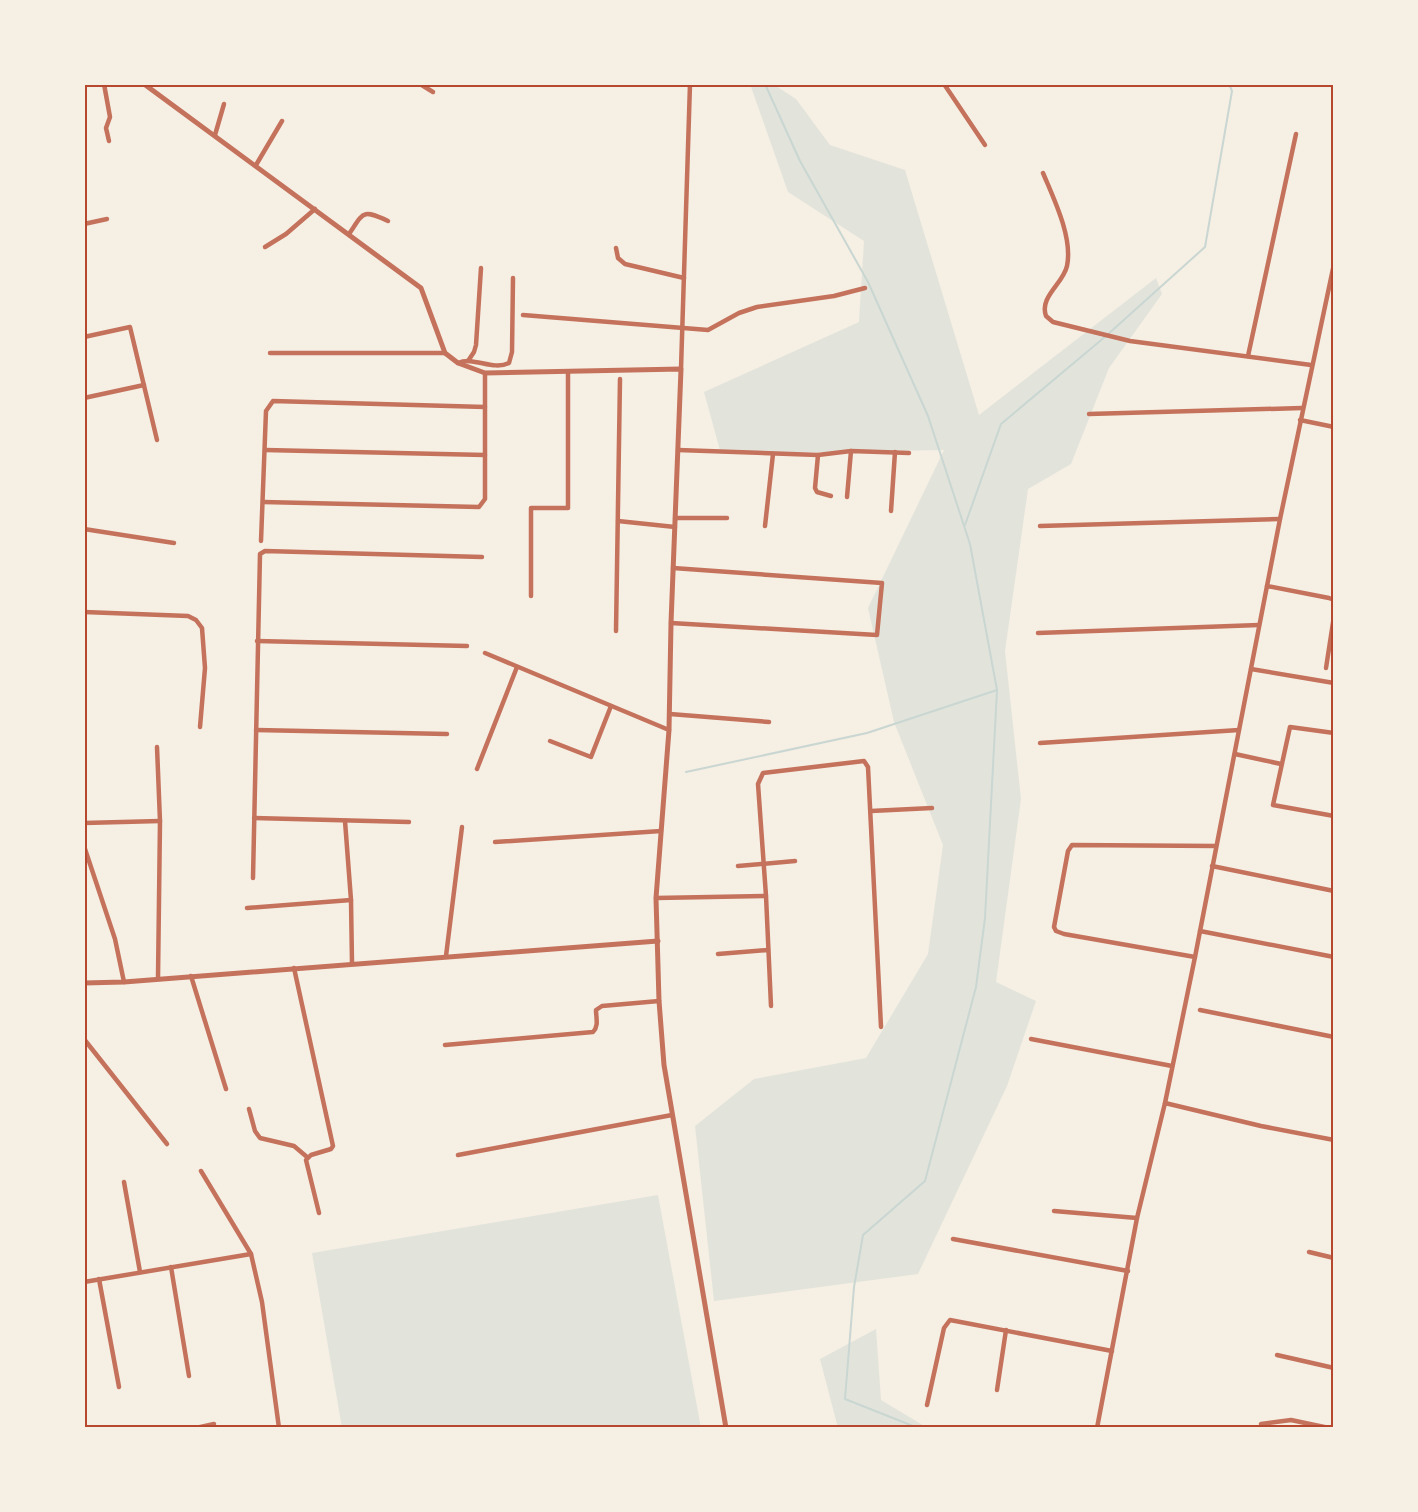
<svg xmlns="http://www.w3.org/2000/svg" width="1418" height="1512" font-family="Overpass,sans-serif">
  <rect width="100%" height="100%" fill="#f6efe4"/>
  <g fill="#e2e4dc">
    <path d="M750,84H773L796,99L830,145L905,170L979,415L1156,278L1162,294L1109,368L1071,464L1028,489L1005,651L1021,799L996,982L1036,1001L1007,1086L918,1274L714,1301L695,1126L754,1079L866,1058L928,954L943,845L894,722L868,608L944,450L721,454L704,392L859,322L864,241L788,192Z"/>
    <path d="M658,1195L701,1428H342L312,1253Z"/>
    <path d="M876,1329L881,1400L926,1427L925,1428H838L820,1359Z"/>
  </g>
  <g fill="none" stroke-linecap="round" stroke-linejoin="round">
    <g stroke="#c9d6d2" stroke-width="2">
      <path d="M765,84L800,161L868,282L928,416L970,544L997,690L985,918L976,987L925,1181L863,1235L854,1287L845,1399L913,1426L912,1428"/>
      <path d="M965,525L1001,424L1106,336L1205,247L1232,91L1229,84"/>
      <path d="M686,772L867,733L997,690"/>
    </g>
    <g stroke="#c5725c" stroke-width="4.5">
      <path d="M104,84L110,117L106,128L109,141"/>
      <path d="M420,84L433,92"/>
      <path d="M944,84L985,145"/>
      <path d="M215,135L224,104"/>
      <path d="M256,165L282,121"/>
      <path d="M1043,173C1054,199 1073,238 1067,266C1063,284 1039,297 1046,316L1053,322L1130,341L1311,365"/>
      <path d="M84,224L107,219"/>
      <path d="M349,234C364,212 362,209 388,221"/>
      <path d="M265,247L286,234L315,209"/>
      <path d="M616,248L618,258L625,264L684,278"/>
      <path d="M523,315L708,330L739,313L757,307L834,296L865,288"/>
      <path d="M84,337L130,327L157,440"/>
      <path d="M270,353H445"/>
      <path d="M1248,356L1296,134"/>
      <path d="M468,361L474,352L476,345L481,268"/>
      <path d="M458,363C474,356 492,371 509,363L512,352L513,278"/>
      <path d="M681,369L690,84"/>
      <path d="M84,398L144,385"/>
      <path d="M1089,414L1302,408"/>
      <path d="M1300,420L1334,427"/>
      <path d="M265,450L485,455"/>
      <path d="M678,450L818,455L851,451L909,453"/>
      <path d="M818,455L815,488L817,492L831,496"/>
      <path d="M847,497L851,451"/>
      <path d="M263,502L479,507L485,499V373"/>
      <path d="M891,511L895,452"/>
      <path d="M675,518H727"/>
      <path d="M618,521L675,527"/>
      <path d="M765,526L773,454"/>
      <path d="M1040,526L1280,519"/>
      <path d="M84,529L174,543"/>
      <path d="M261,541L266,411L273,401L485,407"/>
      <path d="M1267,586L1329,598L1334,600"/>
      <path d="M531,596V508H568V372"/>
      <path d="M84,612L188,616L196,620L202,628L205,668L200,727"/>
      <path d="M671,623L877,635L882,583L673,568"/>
      <path d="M616,631L620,379"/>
      <path d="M1038,633L1259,625"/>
      <path d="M257,641L467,646"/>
      <path d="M485,653L669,730"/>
      <path d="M1326,668L1334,616"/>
      <path d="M1251,669L1334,683"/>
      <path d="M670,714L769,722"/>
      <path d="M256,730L447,734"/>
      <path d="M1334,733L1290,727L1273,805L1334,816"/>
      <path d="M550,741L591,757L611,706"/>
      <path d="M1040,743L1239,730"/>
      <path d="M157,747L160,821L158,978"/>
      <path d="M1235,754L1281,764"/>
      <path d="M477,769L517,667"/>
      <path d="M871,811L932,808"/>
      <path d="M254,818L409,822"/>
      <path d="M345,821L351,900L352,963"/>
      <path d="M84,823L160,821"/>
      <path d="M495,842L661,831"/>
      <path d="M84,846L115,939L124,982"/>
      <path d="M738,866L795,861"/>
      <path d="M1212,866L1334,891"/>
      <path d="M253,878L260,554L265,551L482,557"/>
      <path d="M766,896L771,1006"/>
      <path d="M656,898L766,896L758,784L763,773L864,761L868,767L881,1027"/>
      <path d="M247,908L351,900"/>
      <path d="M1200,931L1334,957"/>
      <path d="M718,954L768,950"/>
      <path d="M446,956L462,827"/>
      <path d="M1195,957L1064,934L1056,931L1054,927L1068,851L1072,845L1216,846"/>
      <path d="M294,968L333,1146L331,1149L311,1155L306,1160L319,1213"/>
      <path d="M191,976L226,1089"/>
      <path d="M1200,1010L1334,1037"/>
      <path d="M84,1039L167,1144"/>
      <path d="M1031,1039L1172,1066"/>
      <path d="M445,1045L593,1032C599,1026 596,1018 596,1010L602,1006L659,1001"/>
      <path d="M1165,1103L1261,1126L1334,1140"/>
      <path d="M249,1109L255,1131L260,1138L294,1146L307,1157"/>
      <path d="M458,1155L672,1115"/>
      <path d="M201,1171L251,1254L262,1302L279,1428"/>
      <path d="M124,1182L140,1272"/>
      <path d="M1054,1211L1137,1218"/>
      <path d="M953,1239L1128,1271"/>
      <path d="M1309,1252L1334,1258"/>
      <path d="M171,1267L189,1376"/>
      <path d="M99,1279L119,1387"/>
      <path d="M84,1282L251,1254"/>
      <path d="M1277,1355L1334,1368"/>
      <path d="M997,1390L1006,1330"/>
      <path d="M927,1405L944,1328L950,1320L1112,1351"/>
      <path d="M1261,1424L1291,1420L1329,1428"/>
      <path d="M196,1428L214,1424"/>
      <path d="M1097,1428L1137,1218L1165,1103L1195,957L1280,519L1334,264"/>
    </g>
    <g stroke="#c5725c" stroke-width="5">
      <path d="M144,84L421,288L445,353L458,363L485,373L681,369L671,623L669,730L656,898L659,1001L664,1065L726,1428"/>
      <path d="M84,983L124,982L658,941"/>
    </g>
  </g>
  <rect width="1418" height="1512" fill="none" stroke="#f6efe4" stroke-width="171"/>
  <rect x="86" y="86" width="1246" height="1340" fill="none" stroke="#b5482f" stroke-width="2"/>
</svg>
